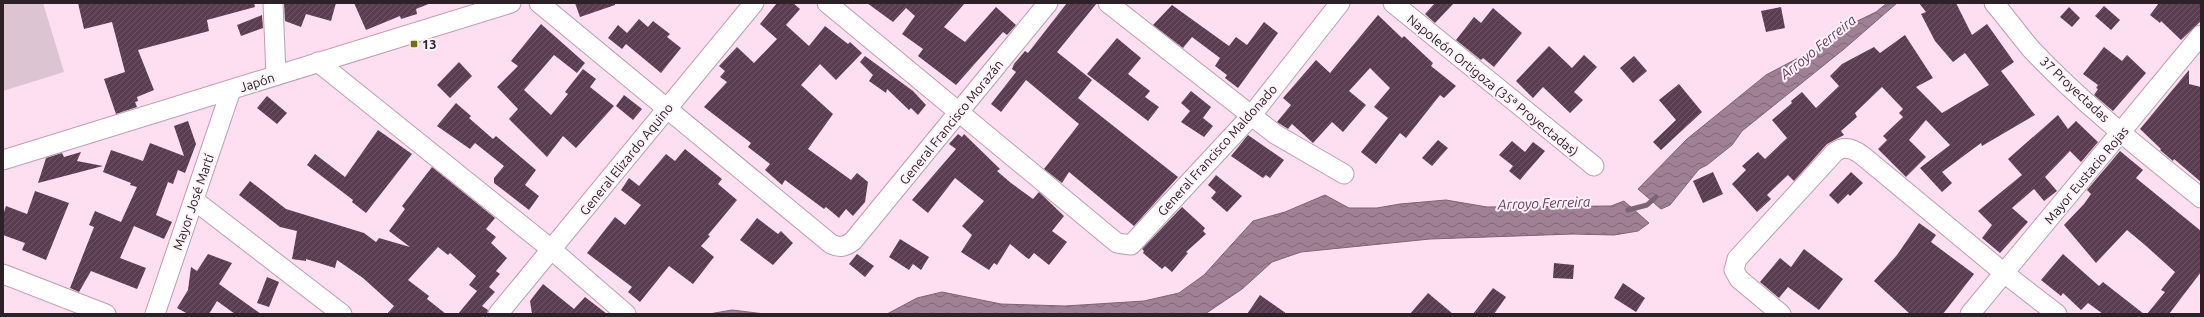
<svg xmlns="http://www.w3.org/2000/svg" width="2204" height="317" font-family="Ubuntu,sans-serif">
  <defs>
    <pattern id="water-waves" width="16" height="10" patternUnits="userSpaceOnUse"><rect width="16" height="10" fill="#a08094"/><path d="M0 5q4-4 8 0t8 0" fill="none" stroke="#836879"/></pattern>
    <pattern id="building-hatch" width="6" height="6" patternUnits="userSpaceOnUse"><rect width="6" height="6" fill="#5a3d50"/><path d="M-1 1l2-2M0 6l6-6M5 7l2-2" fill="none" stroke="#6e5666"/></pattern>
  </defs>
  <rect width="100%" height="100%" fill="#fddff1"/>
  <path fill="#ddc4d3" d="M3,3H43L64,72L3,91Z"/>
  <g fill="url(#water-waves)" stroke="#7d6473">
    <path d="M1887,3H1897L1844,49L1742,131L1732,145L1707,165L1699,169L1670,205L1661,209L1638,189L1687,139L1766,75L1802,56L1817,51L1832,42L1841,29L1876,12Z"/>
    <path d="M1325,195L1349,208H1377L1400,204L1446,200L1487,207L1611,206L1624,201L1649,223L1638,231L1614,235L1573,234L1430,239L1301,252L1272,262L1242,289L1205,314H887L917,298L942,292L1001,304L1065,306L1144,301L1179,293L1204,275L1253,221L1285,212Z"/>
    <path d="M732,310L765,314H709Z"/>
  </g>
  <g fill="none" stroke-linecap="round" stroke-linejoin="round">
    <path stroke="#7d6473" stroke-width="5" d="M1628,210L1647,205L1656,197"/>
  </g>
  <g fill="url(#building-hatch)">
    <path d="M78,3H254L255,7L207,20L209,31L138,50L154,90L137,97L138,101L135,102L137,107L116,114L104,79L125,72L112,22L84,29Z"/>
    <path d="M284,3H336L331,21L306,14L301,27L285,21Z"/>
    <path d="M354,3H431L416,9L417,14L401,19L400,16L366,30Z"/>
    <path d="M575,3H615V5L580,17Z"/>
    <path d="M777,3H793L800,9L786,25L809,46L825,26L848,44L850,42L862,53L836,80L820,64L801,85L833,114L808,149L851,180L857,173L868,182L865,202L853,216L846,209L839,218L826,207L824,209L785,180L782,185L765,170L770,164L748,147L751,143L704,107L727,82L720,77L725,71L719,66L737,47L754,63L777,39L760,24Z"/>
    <path d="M867,3H965L944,27L965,42L996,7L1016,25L1007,35L1003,32L956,85L918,56L923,49L902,34L915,16L906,8L893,22Z"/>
    <path d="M1067,3H1097L1057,52L1092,80L1078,98L1178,177L1134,226L1069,172L1062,183L1044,169L1079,124L1026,80L1001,112L991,104L1016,72L1012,69L1014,64L1025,51L1028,53Z"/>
    <path d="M1435,3H1454L1435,23L1425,14Z"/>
    <path d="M1919,3H1956L1972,35L1987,24L2014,62L2001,71L2035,115L1982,146L1981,143L1942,172L1952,183L1942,192L1920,168L1950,145L1926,120L1909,140L1926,157L1906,177L1878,149L1887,140L1883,136L1903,117L1899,113L1903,109L1882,87L1855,113L1857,117L1841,131L1844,135L1827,144L1794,181L1788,175L1767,195L1771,199L1757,212L1732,184L1746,170L1742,166L1758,152L1765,159L1787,138L1772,120L1792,103L1791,101L1802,92L1816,108L1839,86L1830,76L1842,64L1874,47L1880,53L1905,35L1933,78L1916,87L1942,113L1989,85L1965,53L1953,62L1935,41L1921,14L1926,12Z"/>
    <path d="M2159,3H2201V21L2181,40L2161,21L2160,23L2150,15Z"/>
    <path d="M1172,5L1229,46L1236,37L1247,45L1264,22L1278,33L1238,88L1225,78L1227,75L1215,66L1220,58L1192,37L1183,48L1153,25Z"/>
    <path d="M2104,6L2120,20L2111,30L2095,16Z"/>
    <path d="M1781,7L1785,28L1766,32L1761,11Z"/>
    <path d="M2069,7L2080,18L2072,27L2060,17Z"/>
    <path d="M1493,8L1522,33L1494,67L1483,58L1481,60L1456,40L1474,17L1481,23Z"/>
    <path d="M262,15L263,28L241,36L237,25Z"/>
    <path d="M1378,15L1402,38L1404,36L1433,63L1431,66L1456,86L1444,98L1440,95L1406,138L1400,133L1376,164L1361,152L1388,118L1374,107L1390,88L1370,68L1349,91L1366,105L1343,132L1332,122L1313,143L1292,124L1288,129L1277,122L1291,105L1283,98L1316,60L1330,73Z"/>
    <path d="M639,19L648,27L653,21L670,34L667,37L681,48L661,73L626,44L622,49L608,38L618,25L627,33Z"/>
    <path d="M541,24L585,63L577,73L554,55L524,90L551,115L568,94L565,92L583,69L596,79L590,87L614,106L576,148L563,136L547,157L509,119L518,109L497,87L518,66L511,61Z"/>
    <path d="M1117,38L1141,58L1128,74L1150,91L1145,97L1159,107L1148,121L1087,74Z"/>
    <path d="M1549,46L1572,68L1584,55L1597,67L1574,92L1583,100L1570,113L1543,87L1533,98L1516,81Z"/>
    <path d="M2104,47L2122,61L2127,55L2146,73L2113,111L2094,95L2098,89L2096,88L2098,85L2083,74Z"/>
    <path d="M865,56L913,91L926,105L918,115L911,108L909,110L887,89L886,93L869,81L873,75L860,62Z"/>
    <path d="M1634,56L1647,71L1633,83L1620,68Z"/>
    <path d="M459,62L472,76L450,98L437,85Z"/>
    <path d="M2189,70V84L2201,87V182L2174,159L2173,161L2160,150L2161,149L2140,129Z"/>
    <path d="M1679,84L1702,112L1661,150L1653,142L1676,120L1659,100Z"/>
    <path d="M1191,91L1211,107L1203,118L1213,126L1204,137L1181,122L1190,111L1181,103Z"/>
    <path d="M624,95L642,109L633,120L616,106Z"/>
    <path d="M267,96L287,113L277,124L257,108Z"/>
    <path d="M456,103L471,116L469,118L493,139L496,136L536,170L525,185L539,196L529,210L494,183V178L504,166L475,143L470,149L437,126Z"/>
    <path d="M2058,115L2068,129L2076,121L2098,142L2081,162L2070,151L2045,177L2057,191L2044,201L2034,189L2012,208L2028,222L2000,253L1982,238L1992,225L1978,211L2022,175L2008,159Z"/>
    <path d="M188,121L196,144L185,173L178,170L173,184L168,182L156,215L172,222L164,239L134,226L120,258L146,268L137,289L91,271L79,292L70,288L94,227L89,225L95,211L121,222L137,187L130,185L131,183L103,172L111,150L143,161L150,143L184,156L174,126Z"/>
    <path d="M378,130L412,154L366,213L352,202L353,200L307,165L315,154L345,177Z"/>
    <path d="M958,134L962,137L964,134L1000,169L997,171L1011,183L1033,199L1039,192L1064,216L1052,231L1067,242L1049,265L1034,253L1029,259L1027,258L1010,244L997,265L994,263L989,270L961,252L972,235L962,226L984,201L955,178L928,213L912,200L956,149L949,144Z"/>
    <path d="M1248,135L1284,160L1270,178L1266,175L1263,178L1231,156Z"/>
    <path d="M1438,140L1448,148L1432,166L1422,158Z"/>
    <path d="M1512,141L1525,152L1533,142L1545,151L1520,180L1509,171L1513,166L1499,155Z"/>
    <path d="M685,149L722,179L718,184L737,200L708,235L710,236L701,246L714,257L693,284L669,266L640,302L628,292L632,287L587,253L615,217L625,225L641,205L621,190L629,178L639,186L666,154L675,161Z"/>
    <path d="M2120,151L2143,170L2136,178L2201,231V272L2169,314H2147L2165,292L2161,290L2175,272L2145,245L2127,230L2096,263L2064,225L2084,204L2091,194L2087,190Z"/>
    <path d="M81,152L77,161L103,166L38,183L46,158L62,153L64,157Z"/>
    <path d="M432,167L495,218L486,229L496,237L491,243L507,258L496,271L500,274L489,287L495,292L482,306L488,310L487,314H458L477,291L469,285L476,276L450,253L448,255L438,247L408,280L429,296L427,299L446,314H387L394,306L363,278L337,260L335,268L306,259V261L292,259L297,231L280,227L239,195L250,181L286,209L364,233L376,242L379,238L410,247L389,231L405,209L402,206Z"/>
    <path d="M1713,172L1723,194L1703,203L1693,181Z"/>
    <path d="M1851,172L1863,183L1850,196L1848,194L1838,204L1829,195Z"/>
    <path d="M1216,175L1242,196L1227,212L1211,198L1216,192L1208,185Z"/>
    <path d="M35,191L69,203L46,260L22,250L25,243L3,235V215L6,206L27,214Z"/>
    <path d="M1182,207L1205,228L1203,231L1206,234L1186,252L1188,253L1172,272L1165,266L1162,269L1143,253L1144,251L1142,249Z"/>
    <path d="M757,218L778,234L781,231L793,243L773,265L740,240Z"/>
    <path d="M1919,223L1936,235L1931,242L1974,274L1943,314H1910L1874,281L1897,255Z"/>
    <path d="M900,239L929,257L921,270L913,264L909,270L889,257Z"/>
    <path d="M1804,249L1843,279L1819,310L1788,287L1779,298L1760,282L1780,258L1791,267Z"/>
    <path d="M208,254L232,263L219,284L261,314H235L217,301L209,314H188L177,308L188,290L191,267L197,271Z"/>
    <path d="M857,254L874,266L865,277L849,264Z"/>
    <path d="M2063,254L2099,286L2103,282L2144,314H2103L2088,303L2081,310L2063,293L2061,296L2041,280Z"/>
    <path d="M1554,263L1574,265L1573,279L1553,278Z"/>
    <path d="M267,277L279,282L269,307L257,303Z"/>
    <path d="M1623,283L1645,298L1636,312L1614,298Z"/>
    <path d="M543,284L574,309L585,297L607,314H532L530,301Z"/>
    <path d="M1493,288L1506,297L1494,314H1473Z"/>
    <path d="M1428,293L1453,314H1410Z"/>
    <path d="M1260,295L1287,314H1247Z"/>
  </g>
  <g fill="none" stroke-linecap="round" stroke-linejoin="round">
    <g stroke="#ba9eaf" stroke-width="21">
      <g id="minor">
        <path d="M273,3L276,75"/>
        <path d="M539,3L831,244C840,248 845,247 853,241L1048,3"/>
        <path d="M827,3L1117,243L1131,245L1251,116L1340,3"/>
        <path d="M1108,3L1275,134L1344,174"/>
        <path d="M1393,3L1594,166"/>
        <path d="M1994,3C2007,18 2019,35 2032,50C2083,104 2143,151 2201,198"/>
        <path d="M318,62L551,249L626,314"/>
        <path d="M3,160L511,3"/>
        <path d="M194,200L342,314"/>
        <path d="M3,274L106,314"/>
        <path d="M155,314L231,90"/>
        <path d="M498,314L754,3"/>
        <path d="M1781,314L1739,279L1734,270L1737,259L1835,152C1845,145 1854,149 1863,156L2004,273L2057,314"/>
        <path d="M1970,314L2201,35"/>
      </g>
    </g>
    <use href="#minor" stroke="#fff" stroke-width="19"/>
  </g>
  <rect fill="#727013" stroke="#fef2f9" stroke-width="1.5" x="410" y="40" width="8" height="8" rx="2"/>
  <g text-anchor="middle" stroke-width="4" stroke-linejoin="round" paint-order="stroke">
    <g font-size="13" font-weight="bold" fill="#2c2127" stroke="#fef2f9" text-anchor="start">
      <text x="422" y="49">13</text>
    </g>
    <g font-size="13" fill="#2c2127" stroke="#fef2f9">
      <text transform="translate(257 82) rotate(-18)" y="5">Japón</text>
      <text transform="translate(1493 85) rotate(39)" y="5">Napoleón Ortigoza (35ª Proyectadas)</text>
      <text transform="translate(2075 89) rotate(43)" y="5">37 Proyectadas</text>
      <text transform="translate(951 122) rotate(-51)" y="5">General Francisco Morazán</text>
      <text transform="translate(1217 150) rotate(-48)" y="5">General Francisco Maldonado</text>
      <text transform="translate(626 159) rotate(-51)" y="5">General Elizardo Aquino</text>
      <text transform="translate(2086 175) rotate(-50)" y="5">Mayor Eustacio Rojas</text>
      <text transform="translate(193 202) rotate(-71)" y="5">Mayor José Martí</text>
    </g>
    <g font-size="14" font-style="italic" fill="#683a59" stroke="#fef2f9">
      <text transform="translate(1818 47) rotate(-39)" y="5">Arroyo Ferreira</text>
      <text transform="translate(1544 203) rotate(-2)" y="5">Arroyo Ferreira</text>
    </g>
  </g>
  <rect width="2204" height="317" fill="none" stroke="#2c2127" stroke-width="8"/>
</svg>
